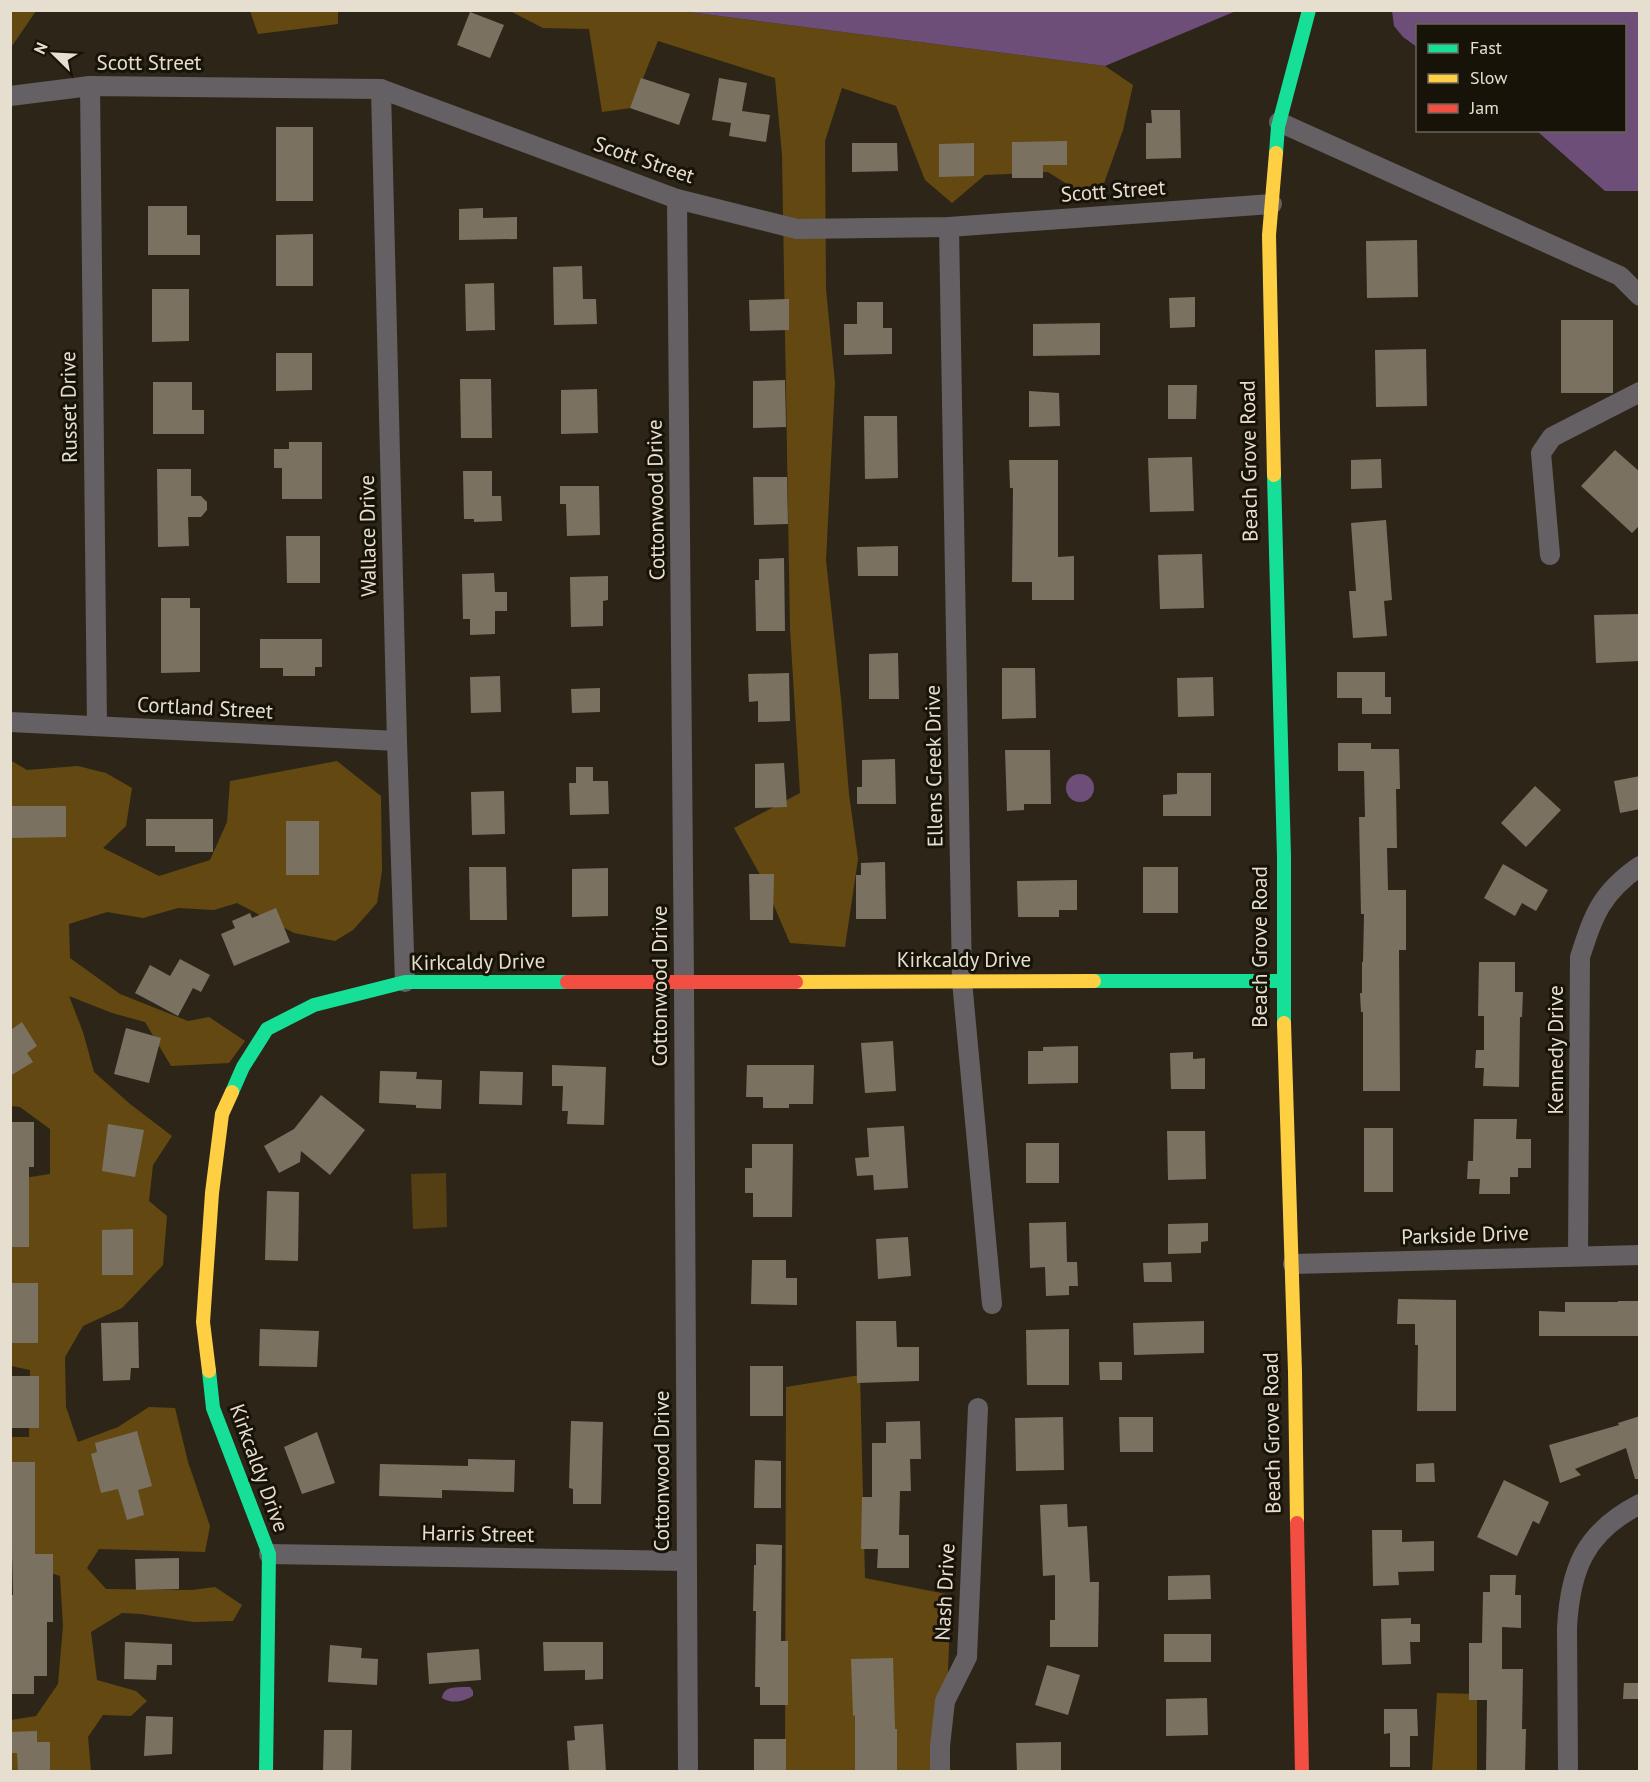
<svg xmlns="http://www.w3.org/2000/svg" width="1650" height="1782" font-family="'PT Sans',sans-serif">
  <rect width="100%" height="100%" fill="#2d2618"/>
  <path fill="#533f13" d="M446,1173L447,1227L413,1229L411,1174Z"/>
  <g fill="#634911">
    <path d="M10,11H36L12,46H10Z"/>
    <path d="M250,11H338V24L258,34Z"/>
    <path d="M510,11H681L1105,66L1133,85L1123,130L1097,203L1048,172L985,175L952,203L925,180L896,106L842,88L825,141L826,289L835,383L826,560L841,699L849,794L858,859L845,947L790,943L763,880L734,828L800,793L790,628L782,155L775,78L658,41L631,108L602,112L589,29L543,28Z"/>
    <path d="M10,760L27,770L78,766L106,773L132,788L126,826L103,848L159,876L210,860L227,822L230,781L337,761L381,796L382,871L377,903L353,930L335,941L294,933L237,903L214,910L178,908L143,918L107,912L69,924L70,958L120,994L188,1021L209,1017L245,1041L229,1063L171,1066L145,1022L112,1013L69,996L83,1032L94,1072L130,1104L172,1136L153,1165L149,1201L167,1216L163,1265L122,1308L83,1326L65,1357L66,1407L78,1442L118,1427L149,1407L175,1408L188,1462L210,1526L205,1552L99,1549L87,1568L106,1589L192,1590L215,1587L242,1605L233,1621L194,1622L140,1614L122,1613L91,1632L97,1680L136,1691L147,1701L131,1716L103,1715L88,1737L91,1771H11V1720L36,1716L58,1684L63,1626L60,1576L11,1560V1437H29L30,1370L11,1366V1180L50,1174V1129L20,1107L11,1106Z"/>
    <path d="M860,1375L865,1578L951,1595L944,1771L785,1772L786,1387Z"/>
    <path d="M1437,1693L1477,1694V1771L1432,1772Z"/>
  </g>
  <g fill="#6d4e79">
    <path d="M681,11H1236L1105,66Z"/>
    <path d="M1392,11H1639V191H1605L1537,131L1624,130V26H1418L1417,47L1403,37L1394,26Z"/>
    <circle cx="1080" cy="788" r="14"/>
    <path d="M461,1687H470L473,1691V1696C463,1702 452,1704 442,1698C444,1687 452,1688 461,1687Z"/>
  </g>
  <g fill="#7b7160">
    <path d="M470,12L504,25L490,58L457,45Z"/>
    <path d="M641,78L690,94L679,125L630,108Z"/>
    <path d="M719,78L747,83L742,111L770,115L766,142L729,136L731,123L712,120Z"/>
    <path d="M1151,110H1180L1181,158L1146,159V123H1152Z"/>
    <rect x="276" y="127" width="37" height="74"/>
    <path d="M1067,141V165H1043V178H1012V142Z"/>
    <path d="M852,143H897L898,171L852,172Z"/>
    <path d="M974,143V176L939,177V144Z"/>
    <path d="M148,206H187V235H200V255H148Z"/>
    <path d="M483,208V218L517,217V239L459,240V209Z"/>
    <path d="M313,234V286H276V235Z"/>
    <path d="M1417,240L1418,297L1367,298L1366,241Z"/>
    <path d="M582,266L583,299H596L597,324L554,325L553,267Z"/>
    <path d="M494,283L495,330L466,331L465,284Z"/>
    <path d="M152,289H189V341L152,342Z"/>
    <path d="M1195,297V327L1170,328L1169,298Z"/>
    <path d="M789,299V330L750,331L749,300Z"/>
    <path d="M857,302H883V328H892V354L844,355V324H857Z"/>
    <rect x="1561" y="320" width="52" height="73"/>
    <path d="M1100,323V355L1033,356V324Z"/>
    <path d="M1426,349L1427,406L1376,407L1375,350Z"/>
    <path d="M276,353H312V390L276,391Z"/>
    <path d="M460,379H491L492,438H461Z"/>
    <path d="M785,380L786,427L753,428V381Z"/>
    <path d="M153,382H192V410H204V434H153Z"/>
    <path d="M1168,385H1197L1196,419H1168Z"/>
    <path d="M597,389L598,433L561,434V390Z"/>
    <path d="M1029,391L1059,393L1060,426L1029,427Z"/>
    <path d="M864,416H897L898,478L865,479Z"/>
    <path d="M289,442H322V499H282V468H274V449H289Z"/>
    <path d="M1615,450L1640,472V525L1632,533L1581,486Z"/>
    <path d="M1192,457L1194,511L1150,512L1148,458Z"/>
    <path d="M1381,459L1382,488L1351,489V460Z"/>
    <path d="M1009,460H1058V557L1074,556V600H1032V582H1012L1013,488H1010Z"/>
    <path d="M157,469H191V496H201L207,502V510L201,517H188L189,546L158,547Z"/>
    <path d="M463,471H492V496H501L502,521L474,522V519H464Z"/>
    <path d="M753,477H787L788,524L754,525Z"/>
    <path d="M560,486H599L600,535L567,536L566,504H560Z"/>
    <path d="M1386,520L1392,600L1384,601L1387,636L1353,638L1349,591H1356L1351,523Z"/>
    <path d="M286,536H320V583H287Z"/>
    <path d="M898,546V576H858L857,547Z"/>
    <path d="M1202,554L1204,608L1160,609L1158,555Z"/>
    <path d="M784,558L785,631H756L755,580H759V559Z"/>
    <path d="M494,573L495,592H507V611H495V634L470,635V619H463L462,574Z"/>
    <path d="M608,576V600L603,601V626L571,627L570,577Z"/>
    <path d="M161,598H190V608H200V672L161,673Z"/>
    <path d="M1640,614V661L1596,663L1594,615Z"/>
    <path d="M260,639H322V667H315V676H283V668H260Z"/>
    <path d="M898,653L899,699H869V654Z"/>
    <path d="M1002,668H1035L1036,718L1002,719Z"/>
    <path d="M1337,672H1385V697H1391V714H1362V698H1337Z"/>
    <path d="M789,673L790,721L758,722V701L749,702L748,674Z"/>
    <path d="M500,676L501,712L471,713L470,677Z"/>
    <path d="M1213,677L1214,716L1178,717L1177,678Z"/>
    <path d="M600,688V712L572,713L571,689Z"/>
    <path d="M1338,743H1371V749H1399L1400,789H1396L1397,848H1387L1388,890H1406V950H1399L1400,1091H1363V1012H1361L1360,993H1362V962H1363L1364,914H1361L1359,817H1365L1364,771H1338Z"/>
    <path d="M1005,750H1050L1051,804H1024V810L1007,811Z"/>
    <path d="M895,759L896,804H857V787H862V760Z"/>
    <path d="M784,763L787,807L755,808V764Z"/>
    <path d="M576,767H593V781H608L609,814L570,815L569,783H576Z"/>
    <path d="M1177,773H1211V816H1163V795L1177,794Z"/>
    <path d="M1640,776V809L1620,813L1614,781Z"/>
    <path d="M1535,786L1561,810L1526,847L1501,823Z"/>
    <path d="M504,791L505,834L472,835L471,792Z"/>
    <path d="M10,806H66V837L10,838Z"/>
    <path d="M146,819H213V852H175V846H146Z"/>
    <rect x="286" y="821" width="33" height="54"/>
    <path d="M885,862L886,919H856V875H861V863Z"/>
    <path d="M1503,864L1548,890L1536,911L1522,903L1515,916L1484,898Z"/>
    <path d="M469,867H506L507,920H470Z"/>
    <rect x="1143" y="867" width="35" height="46"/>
    <path d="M608,868V916L572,917V869Z"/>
    <path d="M749,874H774L773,920H750Z"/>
    <path d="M1077,880V910H1059V917H1018L1017,881Z"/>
    <path d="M276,908L290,942L234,966L221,934L235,928L232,921L250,913L252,918Z"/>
    <path d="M180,959L210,975L201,992L193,988L178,1016L135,993L150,965L170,976Z"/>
    <path d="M1479,962H1515V992H1523L1522,1017H1520L1519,1087L1483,1086L1484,1068H1475L1476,1050H1484V1016H1478Z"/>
    <path d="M22,1022L37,1046L27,1053L33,1062L10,1076V1027L12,1029Z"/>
    <path d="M126,1028L161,1038L149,1083L114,1074Z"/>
    <path d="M893,1041L896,1091L865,1093L861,1043Z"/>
    <path d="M1078,1046V1083L1028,1084V1051H1043V1047Z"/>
    <path d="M1193,1052V1059L1205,1058V1089H1171L1170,1053Z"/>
    <path d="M552,1065L606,1067L604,1125L567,1124L568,1111H562L563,1086H552Z"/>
    <path d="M747,1065H814L813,1104H789V1108H763V1097H746Z"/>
    <path d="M380,1071L417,1072L416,1079L442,1080L441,1109L416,1108V1105L379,1103Z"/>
    <path d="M480,1071L523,1072L522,1105L479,1104Z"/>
    <path d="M321,1095L365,1130L330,1175L301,1151L300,1162L279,1173L264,1146L294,1129Z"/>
    <path d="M1474,1119H1517L1516,1139H1531V1168H1518V1177H1510V1194H1479L1480,1179H1467L1468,1161H1473Z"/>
    <path d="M10,1122H34V1167H29V1247H10Z"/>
    <path d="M108,1124L144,1130L135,1177L102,1171Z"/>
    <path d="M904,1126L908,1188L874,1190L873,1175L857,1176L855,1158L869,1157L867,1128Z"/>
    <rect x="1364" y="1128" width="29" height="64"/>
    <path d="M1167,1131H1205L1206,1179L1168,1180Z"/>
    <rect x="1026" y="1143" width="33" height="40"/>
    <path d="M752,1144H793L792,1217H753V1193H745V1168H752Z"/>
    <path d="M267,1191L299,1192L298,1261L265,1260Z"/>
    <path d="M1066,1222L1067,1262H1077L1078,1286H1069V1295L1046,1296L1045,1267L1030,1268L1029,1223Z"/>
    <path d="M1208,1223V1241L1201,1242V1253L1168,1254V1224Z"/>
    <path d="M133,1229V1275H102V1230Z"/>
    <path d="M908,1237L911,1276L878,1279L876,1239Z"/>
    <path d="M752,1260H786V1278H797V1305L751,1304Z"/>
    <path d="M1171,1262L1172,1282H1144L1143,1263Z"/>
    <rect x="10" y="1283" width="28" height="60"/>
    <path d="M1398,1299L1456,1300V1411H1417L1418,1345H1415V1324H1397Z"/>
    <path d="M1618,1301H1640V1336H1539V1311L1565,1312V1302H1618Z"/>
    <path d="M856,1321H896L897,1347H919V1381L857,1383Z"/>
    <path d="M1204,1321V1353L1134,1355L1133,1323Z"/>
    <path d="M138,1322L139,1368H131L130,1380L103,1381L101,1323Z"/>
    <path d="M260,1329L319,1331L317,1367L259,1366Z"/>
    <path d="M1069,1329V1385H1027L1026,1330Z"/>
    <path d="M1099,1362H1122V1380H1100Z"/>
    <rect x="750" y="1366" width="33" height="50"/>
    <rect x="10" y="1376" width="29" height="52"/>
    <path d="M1640,1416V1479H1635L1626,1448L1575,1469L1581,1475L1560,1483L1549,1445L1619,1425L1618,1423Z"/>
    <path d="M1063,1417L1064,1470L1016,1471L1015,1418Z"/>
    <path d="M1119,1417H1153V1452H1120Z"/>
    <path d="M571,1421L603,1422L601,1504H573V1489L569,1488Z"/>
    <path d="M920,1421L921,1459H910L911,1491H900L899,1535H909V1568H877L878,1549H861L862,1497H872V1443H886V1422Z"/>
    <path d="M137,1431L152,1486L138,1490L144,1515L127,1520L118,1489L101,1493L91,1454L97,1452L95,1443Z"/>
    <path d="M317,1432L335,1483L302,1494L284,1447Z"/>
    <path d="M468,1459L515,1460L514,1492L442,1490V1498L379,1496L380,1464L468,1466Z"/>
    <path d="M755,1460L781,1461V1508H754Z"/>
    <path d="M10,1462H35V1554H53V1622H47V1676H34V1694H10V1595H13Z"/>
    <path d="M1434,1463L1435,1482H1416V1464Z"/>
    <path d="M1504,1480L1549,1502L1539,1524L1533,1521L1517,1556L1477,1537Z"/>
    <path d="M1067,1504L1068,1527L1087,1526L1090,1582H1099L1098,1647H1050V1620H1055V1575L1043,1576L1040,1505Z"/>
    <path d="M1372,1530H1402V1542L1434,1541V1571L1398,1572L1399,1585L1373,1586Z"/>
    <path d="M756,1544L782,1545L781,1641H788V1705H760V1687H755L756,1611H753L754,1565H756Z"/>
    <path d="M179,1558V1589L136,1590L135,1559Z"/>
    <path d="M1210,1575L1211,1599L1168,1600V1576Z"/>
    <path d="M1490,1575H1516L1515,1595H1521V1628L1502,1627V1669H1523L1522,1729H1526L1525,1772H1486L1487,1700H1469V1643H1482L1483,1592H1490Z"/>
    <path d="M1411,1618V1624H1420V1642H1410L1411,1664L1382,1665L1381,1619Z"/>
    <rect x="1164" y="1634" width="47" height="28"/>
    <path d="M125,1642L172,1644V1665H157L156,1680L124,1679Z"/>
    <path d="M543,1642H603V1679L585,1680V1670L544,1671Z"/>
    <path d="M330,1645L362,1648L361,1658L378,1659L377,1685L328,1682Z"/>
    <path d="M479,1649L481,1680L429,1684L427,1653Z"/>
    <path d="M893,1658L895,1729H897V1772H855V1715L853,1716L851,1659Z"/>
    <path d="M1047,1665L1080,1675L1068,1715L1035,1705Z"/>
    <path d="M1624,1683H1640V1699H1623Z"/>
    <path d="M1207,1698L1208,1735L1166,1736V1699Z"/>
    <path d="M1384,1709H1417L1418,1736H1410V1767H1390V1733L1384,1734Z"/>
    <path d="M146,1716L173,1717L172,1754L144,1756Z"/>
    <path d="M603,1724L606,1772H569L567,1741L575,1740L574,1726Z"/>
    <path d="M324,1730H352L351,1772H323Z"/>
    <path d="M37,1731V1742H50V1772H18L17,1753H10V1732Z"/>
    <rect x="754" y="1739" width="32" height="33"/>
    <path d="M1061,1742V1772H1017L1016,1743Z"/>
  </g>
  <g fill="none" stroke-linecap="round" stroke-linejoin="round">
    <g stroke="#656064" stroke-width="20">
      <path d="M90,86L97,726"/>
      <path d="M381,89L397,741L405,982"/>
      <path d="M10,96L90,86L381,89L677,199L797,229L949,227L1272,204"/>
      <path d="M1279,122L1620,276L1640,296"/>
      <path d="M677,199L684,982L688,1772"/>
      <path d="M949,227L962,981L992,1304"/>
      <path d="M1550,555L1541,453L1552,437L1640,392"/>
      <path d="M10,722L397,741"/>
      <path d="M1578,1255L1580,957C1594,914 1601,893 1640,866"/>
      <path d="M1293,1264L1640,1255"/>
      <path d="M269,1554L686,1561"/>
      <path d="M940,1772V1746L945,1701L967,1657L978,1408"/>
      <path d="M1568,1772L1567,1628C1570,1569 1585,1532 1640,1504"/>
    </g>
    <g stroke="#16e098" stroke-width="14">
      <path d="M1276,153L1278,127L1309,10"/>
      <path d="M1274,475L1284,857V1023"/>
      <path d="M1094,981H1283"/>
      <path d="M232,1092L243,1067L267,1029L314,1005L405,982H567"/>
      <path d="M209,1371L213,1408L269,1554L266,1772"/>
    </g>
    <g stroke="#ffcf43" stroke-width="14">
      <path d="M1274,475L1269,235L1276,153"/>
      <path d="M796,982L1094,981"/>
      <path d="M1284,1023L1295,1372L1297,1523"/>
      <path d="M209,1371L203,1322L212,1193L222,1114L232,1092"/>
    </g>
    <g stroke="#f24e42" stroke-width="14">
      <path d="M567,982H796"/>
      <path d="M1297,1523L1302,1772"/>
    </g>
  </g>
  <g text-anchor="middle" stroke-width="6" stroke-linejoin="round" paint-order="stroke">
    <g font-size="21" fill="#e6decf" stroke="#181308">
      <text x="149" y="70">Scott Street</text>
      <text transform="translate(644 160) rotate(19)" y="7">Scott Street</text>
      <text transform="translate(1113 191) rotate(-4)" y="7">Scott Street</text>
      <text transform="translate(69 407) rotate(-91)" y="7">Russet Drive</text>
      <text transform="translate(1249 461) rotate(-91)" y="7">Beach Grove Road</text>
      <text transform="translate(656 500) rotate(-91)" y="7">Cottonwood Drive</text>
      <text transform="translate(368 536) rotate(-91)" y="7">Wallace Drive</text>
      <text transform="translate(205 708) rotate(3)" y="7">Cortland Street</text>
      <text transform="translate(934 766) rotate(-91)" y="7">Ellens Creek Drive</text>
      <text transform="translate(1260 947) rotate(-90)" y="7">Beach Grove Road</text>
      <text x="964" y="967">Kirkcaldy Drive</text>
      <text transform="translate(478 962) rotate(-1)" y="7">Kirkcaldy Drive</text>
      <text transform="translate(660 986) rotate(-90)" y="7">Cottonwood Drive</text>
      <text transform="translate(1556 1050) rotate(-90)" y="7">Kennedy Drive</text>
      <text transform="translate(1465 1235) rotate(-2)" y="7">Parkside Drive</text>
      <text transform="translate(1272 1433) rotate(-91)" y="7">Beach Grove Road</text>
      <text transform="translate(259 1468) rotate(70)" y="7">Kirkcaldy Drive</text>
      <text transform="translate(662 1471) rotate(-90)" y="7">Cottonwood Drive</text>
      <text transform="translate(478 1534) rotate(1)" y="7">Harris Street</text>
      <text transform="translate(945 1592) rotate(-87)" y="7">Nash Drive</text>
    </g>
  </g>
  <rect width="1650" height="1782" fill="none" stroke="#e6decf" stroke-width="24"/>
  <rect x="1416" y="24" width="210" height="108" fill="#181308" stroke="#6a6458" stroke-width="1.5"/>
  <rect x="1428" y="44" width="30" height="9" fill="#16e098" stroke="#6a6458" stroke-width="1.5"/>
  <text x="1470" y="54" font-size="18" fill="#e6decf">Fast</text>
  <rect x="1428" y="74" width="30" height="9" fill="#ffcf43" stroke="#6a6458" stroke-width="1.5"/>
  <text x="1470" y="84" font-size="18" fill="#e6decf">Slow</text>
  <rect x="1428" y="104" width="30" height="9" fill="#f24e42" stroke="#6a6458" stroke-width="1.5"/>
  <text x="1470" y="114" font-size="18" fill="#e6decf">Jam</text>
  <g transform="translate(54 54) rotate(294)" stroke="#181308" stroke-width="4.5" paint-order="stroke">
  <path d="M0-4.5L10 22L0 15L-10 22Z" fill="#e6decf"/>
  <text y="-9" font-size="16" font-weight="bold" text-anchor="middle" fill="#e6decf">N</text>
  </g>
</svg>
